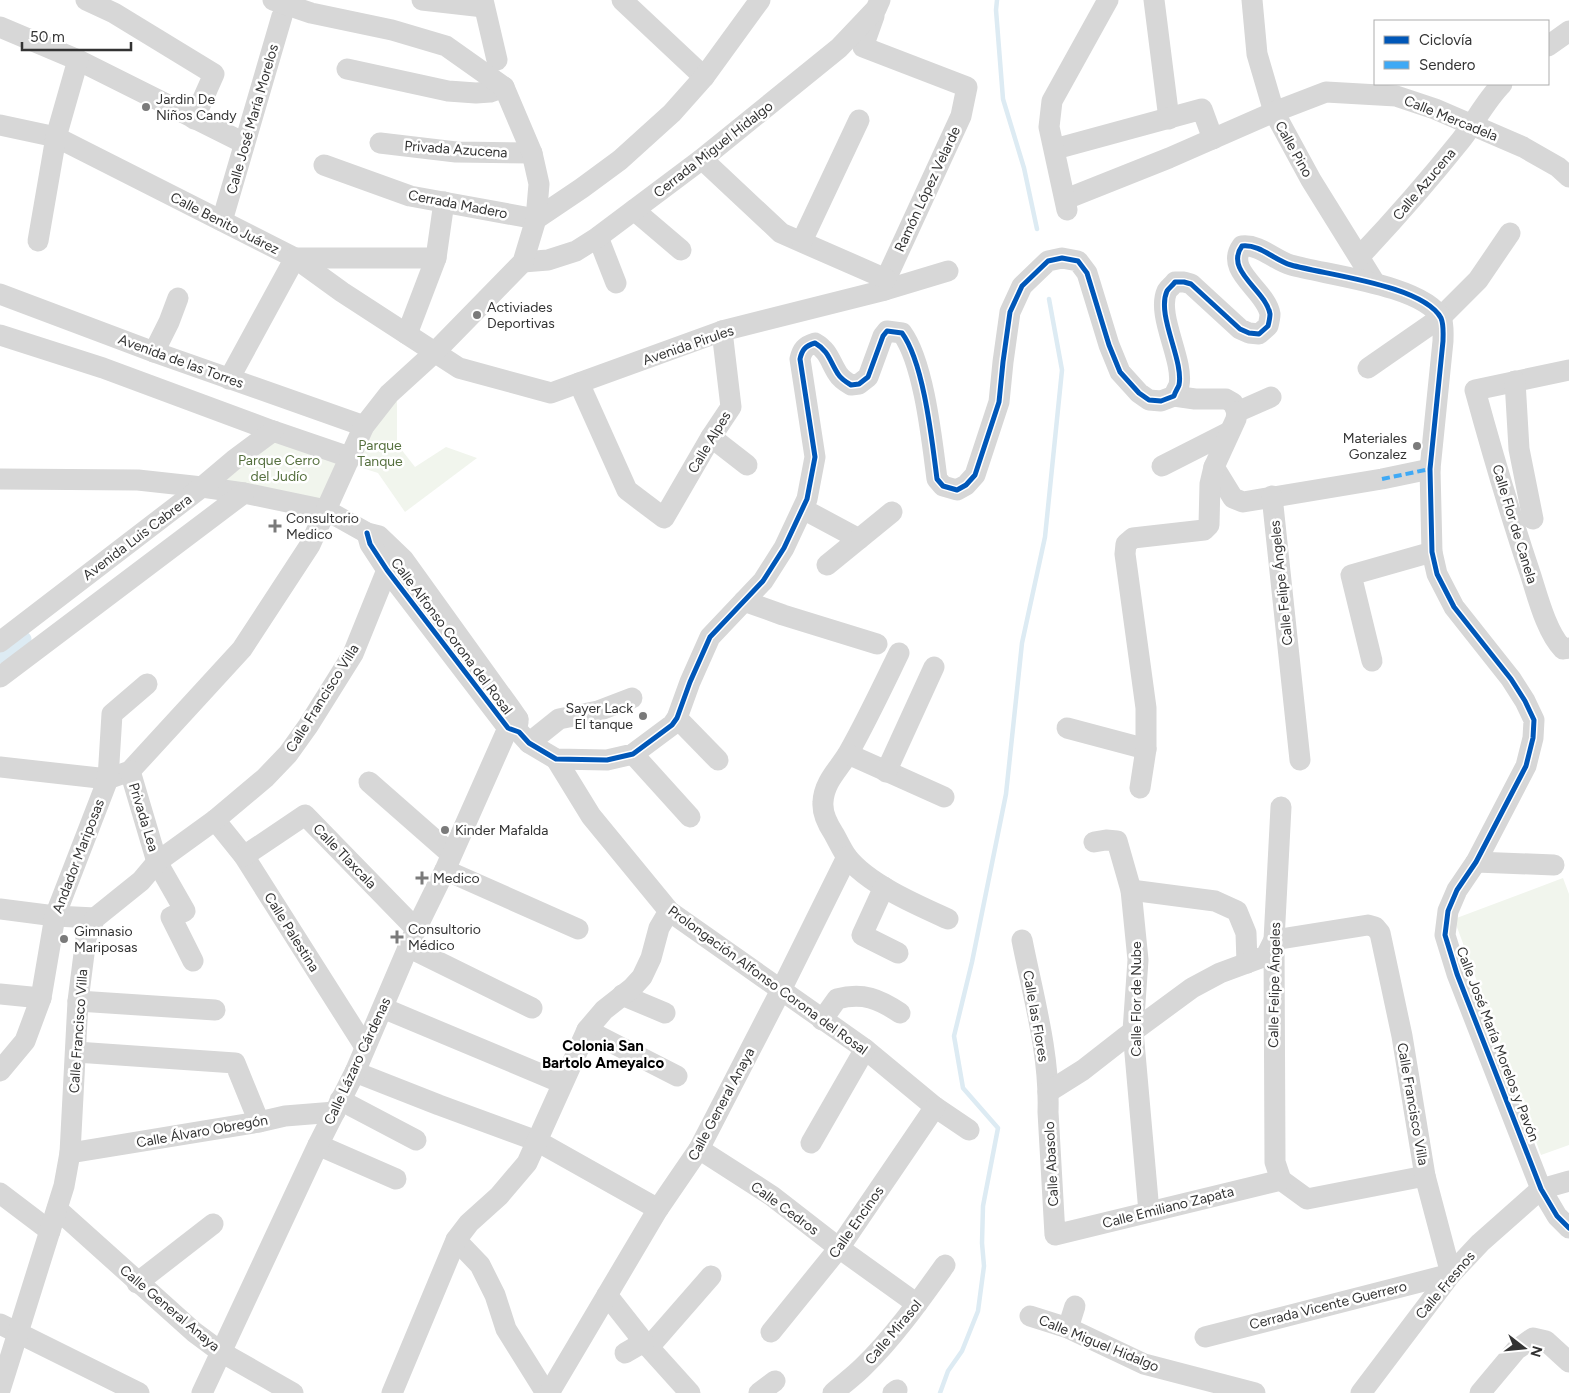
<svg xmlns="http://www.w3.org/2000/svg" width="1569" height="1393" font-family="Figtree,sans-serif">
  <rect width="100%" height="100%" fill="#fff"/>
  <g fill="#f1f5ed">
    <path d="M397,396V444L415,467L446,447L477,458L405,512L378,473L353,465L367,432Z"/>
    <path d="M275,437L343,461L323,505L214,483Z"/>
    <path d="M1563,878L1569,894V1145L1541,1155L1454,919Z"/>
  </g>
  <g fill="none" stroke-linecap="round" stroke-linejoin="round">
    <g stroke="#ddebf3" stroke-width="4.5">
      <path d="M997,0L996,10L1003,99L1024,168L1037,229"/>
      <path d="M940,1393L948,1371L962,1351L978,1311L984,1266L982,1243L983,1206L998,1128L963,1088L954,1036L972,962L1006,794L1022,643L1045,537L1062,370L1049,299"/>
    </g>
    <path stroke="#ddebf3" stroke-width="15" d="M0,656L24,639"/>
    <g stroke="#d7d7d7" stroke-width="21">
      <path d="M86,0L114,13L214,74L194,119"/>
      <path d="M422,0L484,7"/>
      <path d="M483,0L497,60"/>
      <path d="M622,0L704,77"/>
      <path d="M1154,0L1169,119"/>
      <path d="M1252,0L1257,54L1274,112L1311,180L1375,283"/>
      <path d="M874,16L863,47L967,87L961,116L886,279L885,290"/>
      <path d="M0,27L78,60L244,143"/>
      <path d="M1548,46L1569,31"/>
      <path d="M347,69L448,91L476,93L490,92L504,87"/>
      <path d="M0,125L56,137L295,258L342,292L459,368L551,393L722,331L885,290L948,271"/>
      <path d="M380,143L456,152L532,153"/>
      <path d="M1055,149L1202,109L1213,139"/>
      <path d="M702,159L781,233L886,279"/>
      <path d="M324,165L410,196L536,219"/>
      <path d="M1066,199L1169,158L1274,112L1326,92L1396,96L1435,109L1523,147L1558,167L1569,177"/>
      <path d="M634,210L681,250"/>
      <path d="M1067,210L1049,127L1052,101L1108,0"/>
      <path d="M536,219L582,188L620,160L672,113L704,77L760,0"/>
      <path d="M222,221L282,16"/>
      <path d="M598,237L616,283"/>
      <path d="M38,241L56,137L78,60"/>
      <path d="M802,241L859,120"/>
      <path d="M1360,256C1395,219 1429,180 1461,140C1475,122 1486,100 1502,84"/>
      <path d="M523,262L548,260L576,251L598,237L702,159L839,48L876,9L880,0"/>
      <path d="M0,294L154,352L364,426"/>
      <path d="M407,334L436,258L444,202"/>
      <path d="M0,335L103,368L273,431L349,457"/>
      <path d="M154,352L169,322L178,298"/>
      <path d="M1368,368L1440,318L1478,280L1510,233"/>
      <path d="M1569,370L1475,390C1492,452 1510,514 1531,576C1538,598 1547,633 1563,649L1569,648"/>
      <path d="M229,379L295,258H436"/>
      <path d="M1515,381L1519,449L1533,519"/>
      <path d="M579,383L627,490L664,518L711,437L731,407L722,331"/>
      <path d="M1174,396L1195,399H1226L1233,403L1237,412"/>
      <path d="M1237,412L1271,397"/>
      <path d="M711,437L747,465"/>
      <path d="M1162,466L1229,432"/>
      <path d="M1214,467L1233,498L1243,502L1382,479L1430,469"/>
      <path d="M0,479L138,480L202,487L244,493L326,510L367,533L379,536L403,559L511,709L518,719V723"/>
      <path d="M1272,496L1300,760"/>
      <path d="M803,509L859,539"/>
      <path d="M367,533L370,544L387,570L508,728L519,732L529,743L556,759L607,760L633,754L672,725L677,718L690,682L710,637L763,581L784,548L807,499L815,457L800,359C802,350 805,346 815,343C829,351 830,362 838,374C841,379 846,382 851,385L859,384L868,377L883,336L887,331L902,333C924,363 932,441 937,479L943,486L957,490L966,485L975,475L999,402L1003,362L1010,312L1022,286L1048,261L1062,258L1078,261L1087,273L1109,345L1120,372L1139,393L1149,400L1161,401L1174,396C1175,392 1178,388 1179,385C1184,360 1156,315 1167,291C1169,288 1173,285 1175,282H1184L1191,284L1240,329L1249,333L1259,334L1268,326C1269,322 1270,317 1270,314C1266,290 1224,271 1242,246C1260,244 1274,260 1291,265C1326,275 1423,285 1441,318C1444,325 1443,334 1443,341L1430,469L1432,552L1437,574L1454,607L1511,679L1525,701L1534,720L1533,738L1526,766L1476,862L1457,890L1448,911L1445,935L1457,974L1541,1189L1557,1216L1569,1228"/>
      <path d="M827,565L892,512"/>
      <path d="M744,601L783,615L877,644"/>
      <path d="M0,642L202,487L234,460L273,431"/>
      <path d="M899,653C883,686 867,720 849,752C840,768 824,781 823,802C822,813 828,825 834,834C838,841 842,850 847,857C868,884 917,905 948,919"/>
      <path d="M1372,661L1351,575L1432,552"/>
      <path d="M0,677L244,493"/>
      <path d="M677,718L718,760"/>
      <path d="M1067,728L1146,749"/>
      <path d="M529,743L559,719L598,711L632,698"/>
      <path d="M633,754L690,817"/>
      <path d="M848,754L944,797"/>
      <path d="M556,759L591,816L669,911L865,1049L935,1107L969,1130"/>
      <path d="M0,767L108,779L130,771L242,649L310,545L364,426L389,394L434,353L523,262L536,219L539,184L532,153L504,87L446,46L392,30L311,13L273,0"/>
      <path d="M130,771L157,862L185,911L171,917L193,961"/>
      <path d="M886,772L934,667"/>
      <path d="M369,782L451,854"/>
      <path d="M1140,788L1146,749V708L1125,554L1126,544L1133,538L1204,530L1209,525L1210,484L1214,467L1236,419L1237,412"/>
      <path d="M1281,807L1274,940L1275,1162L1281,1180L1307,1199L1425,1176"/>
      <path d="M215,820L244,856L365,1047"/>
      <path d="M1094,842L1106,840L1117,841L1131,890L1138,960L1133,1031L1149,1212"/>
      <path d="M244,856L305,815L416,929"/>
      <path d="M1476,862L1554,865"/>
      <path d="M445,870L578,929"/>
      <path d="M884,887L862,935L898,953"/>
      <path d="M1131,890L1215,901L1237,911L1246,933L1247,963"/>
      <path d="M0,909L55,916L95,918"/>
      <path d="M1022,940C1033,996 1050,1054 1048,1112L1055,1235L1281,1180"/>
      <path d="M408,947L532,1008"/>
      <path d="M0,994L41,998"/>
      <path d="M622,995L665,1013"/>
      <path d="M78,1001L215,1010"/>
      <path d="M383,1008L562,1083"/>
      <path d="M822,1020L837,999C863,992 879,999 900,1013"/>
      <path d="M587,1030L677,1076"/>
      <path d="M76,1052L235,1063L259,1122"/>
      <path d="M0,1071L25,1041L41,998L55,916L108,779L112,714L147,684"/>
      <path d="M355,1072L439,1105L537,1141L658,1209"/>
      <path d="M1048,1092L1083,1070L1124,1038L1192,988L1220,973L1266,956L1274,940L1368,925L1375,927L1380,933L1402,1036L1425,1176L1451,1274L1205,1337"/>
      <path d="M340,1100L416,1140"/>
      <path d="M811,1143L865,1049"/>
      <path d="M318,1145L396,1179"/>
      <path d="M699,1149L772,1196L839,1248L917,1304"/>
      <path d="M70,1153L259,1122L285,1116L335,1112"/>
      <path d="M0,1193L50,1231"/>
      <path d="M57,1209L194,1332L221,1352L293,1393"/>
      <path d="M456,1240L480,1265L495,1295L506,1329L546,1393"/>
      <path d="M137,1283L213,1224"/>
      <path d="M607,1295L644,1342L690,1393"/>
      <path d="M1030,1316L1068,1328L1144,1364L1255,1393"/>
      <path d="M0,1324L139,1393"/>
      <path d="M1068,1328L1075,1306"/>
      <path d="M771,1332L839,1248L935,1107"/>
      <path d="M649,1347L711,1276"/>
      <path d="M625,1353L644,1342"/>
      <path d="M0,1390L64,1186L70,1153L78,1001L86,938L95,918L141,881L157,862L215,820L265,778L288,754L308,726L353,654L387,570"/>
      <path d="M202,1393L318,1145L355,1072L416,929L445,870L508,728L518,719"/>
      <path d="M392,1393L456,1240L469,1223L499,1196L527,1163L587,1030L604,1010L632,988L642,977L651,958L659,928L669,911"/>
      <path d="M549,1393L658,1209L699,1149L781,990L847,857"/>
      <path d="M759,1393L775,1381"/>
      <path d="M833,1393C843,1384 854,1376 863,1367C894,1337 920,1300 945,1265"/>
      <path d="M893,1393L897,1390"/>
      <path d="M1361,1393L1451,1274L1480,1243L1541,1189L1569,1181"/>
      <path d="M1480,1393L1516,1350L1533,1338L1546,1341L1569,1362"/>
    </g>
    <path stroke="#3fa9f5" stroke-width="4" stroke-dasharray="8 4" stroke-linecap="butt" d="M1382,479L1430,469"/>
    <g stroke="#fff" stroke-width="8">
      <path id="cycleway" d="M367,533L370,544L387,570L508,728L519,732L529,743L556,759L607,760L633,754L672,725L677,718L690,682L710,637L763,581L784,548L807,499L815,457L800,359C802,350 805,346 815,343C829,351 830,362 838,374C841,379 846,382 851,385L859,384L868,377L883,336L887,331L902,333C924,363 932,441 937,479L943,486L957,490L966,485L975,475L999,402L1003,362L1010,312L1022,286L1048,261L1062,258L1078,261L1087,273L1109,345L1120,372L1139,393L1149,400L1161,401L1174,396C1175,392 1178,388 1179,385C1184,360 1156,315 1167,291C1169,288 1173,285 1175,282H1184L1191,284L1240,329L1249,333L1259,334L1268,326C1269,322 1270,317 1270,314C1266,290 1224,271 1242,246C1260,244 1274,260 1291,265C1326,275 1423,285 1441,318C1444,325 1443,334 1443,341L1430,469L1432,552L1437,574L1454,607L1511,679L1525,701L1534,720L1533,738L1526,766L1476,862L1457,890L1448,911L1445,935L1457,974L1541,1189L1557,1216L1569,1228"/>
    </g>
    <use href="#cycleway" stroke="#0057b8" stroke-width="5"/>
  </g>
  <g fill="#7a7a7a" stroke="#fff" stroke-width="2">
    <circle cx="146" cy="107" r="5"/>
    <circle cx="477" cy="315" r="5"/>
    <circle cx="1417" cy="446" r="5"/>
    <path d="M272.5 518.5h5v5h5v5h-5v5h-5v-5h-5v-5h5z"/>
    <circle cx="643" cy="716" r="5"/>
    <circle cx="445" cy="830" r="5"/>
    <path d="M419.5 870.5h5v5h5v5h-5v5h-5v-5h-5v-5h5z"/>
    <path d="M394.5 929.5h5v5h5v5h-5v5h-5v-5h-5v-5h5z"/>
    <circle cx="64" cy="939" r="5"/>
  </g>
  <g text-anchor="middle" stroke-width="5" stroke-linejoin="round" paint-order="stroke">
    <g font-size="14" fill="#333" stroke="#fff" text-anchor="start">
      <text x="156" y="104">Jardin De<tspan x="156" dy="16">Niños Candy</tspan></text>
      <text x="487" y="312">Activiades<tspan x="487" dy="16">Deportivas</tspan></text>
      <text x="1407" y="443" text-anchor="end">Materiales<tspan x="1407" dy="16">Gonzalez</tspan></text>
      <text x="286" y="523">Consultorio<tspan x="286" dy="16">Medico</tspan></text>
      <text x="633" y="713" text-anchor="end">Sayer Lack<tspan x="633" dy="16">El tanque</tspan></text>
      <text x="455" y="835">Kinder Mafalda</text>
      <text x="433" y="883">Medico</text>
      <text x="408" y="934">Consultorio<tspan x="408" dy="16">Médico</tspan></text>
      <text x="74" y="936">Gimnasio<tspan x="74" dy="16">Mariposas</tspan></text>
    </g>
    <g font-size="14" fill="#333" stroke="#fff">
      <text transform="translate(1451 118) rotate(22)" y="5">Calle Mercadela</text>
      <text transform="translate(252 119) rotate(-74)" y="5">Calle José María Morelos</text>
      <text transform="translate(456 149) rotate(4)" y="5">Privada Azucena</text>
      <text transform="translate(713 149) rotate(-38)" y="5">Cerrada Miguel Hidalgo</text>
      <text transform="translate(1294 149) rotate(61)" y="5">Calle Pino</text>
      <text transform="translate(1424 184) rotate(-50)" y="5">Calle Azucena</text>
      <text transform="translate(927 189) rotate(-65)" y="5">Ramón López Velarde</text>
      <text transform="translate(458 204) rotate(11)" y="5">Cerrada Madero</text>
      <text transform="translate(225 223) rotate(27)" y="5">Calle Benito Juárez</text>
      <text transform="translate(688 345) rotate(-19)" y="5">Avenida Pirules</text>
      <text transform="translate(181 361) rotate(20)" y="5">Avenida de las Torres</text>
      <text transform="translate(709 442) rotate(-59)" y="5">Calle Alpes</text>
      <text transform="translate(1515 524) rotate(73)" y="5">Calle Flor de Canela</text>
      <text transform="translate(137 537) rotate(-37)" y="5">Avenida Luis Cabrera</text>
      <text transform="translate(1281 583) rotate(-96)" y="5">Calle Felipe Ángeles</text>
      <text transform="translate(452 636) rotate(53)" y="5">Calle Alfonso Corona del Rosal</text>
      <text transform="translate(322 698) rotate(-58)" y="5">Calle Francisco Villa</text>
      <text transform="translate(144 817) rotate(73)" y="5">Privada Lea</text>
      <text transform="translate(78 856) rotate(-69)" y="5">Andador Mariposas</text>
      <text transform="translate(345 856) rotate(46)" y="5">Calle Tlaxcala</text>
      <text transform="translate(292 932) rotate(58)" y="5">Calle Palestina</text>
      <text transform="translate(768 980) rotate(36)" y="5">Prolongación Alfonso Corona del Rosal</text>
      <text transform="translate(1274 985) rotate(-89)" y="5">Calle Felipe Ángeles</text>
      <text transform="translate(1136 999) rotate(-90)" y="5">Calle Flor de Nube</text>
      <text transform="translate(1036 1016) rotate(80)" y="5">Calle las Flores</text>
      <text transform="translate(78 1031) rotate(-86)" y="5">Calle Francisco Villa</text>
      <text transform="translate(1498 1044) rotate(69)" y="5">Calle José María Morelos y Pavón</text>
      <text transform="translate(357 1061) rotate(-65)" y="5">Calle Lázaro Cárdenas</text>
      <text transform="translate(721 1104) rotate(-62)" y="5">Calle General Anaya</text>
      <text transform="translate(1413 1104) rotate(80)" y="5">Calle Francisco Villa</text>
      <text transform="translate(202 1131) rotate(-10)" y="5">Calle Álvaro Obregón</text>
      <text transform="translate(1051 1164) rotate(-93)" y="5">Calle Abasolo</text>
      <text transform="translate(1168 1207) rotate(-14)" y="5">Calle Emiliano Zapata</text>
      <text transform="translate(785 1208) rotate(36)" y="5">Calle Cedros</text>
      <text transform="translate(856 1222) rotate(-55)" y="5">Calle Encinos</text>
      <text transform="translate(1445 1285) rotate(-50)" y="5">Calle Fresnos</text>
      <text transform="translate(1328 1305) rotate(-14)" y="5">Cerrada Vicente Guerrero</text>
      <text transform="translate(170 1308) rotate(40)" y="5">Calle General Anaya</text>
      <text transform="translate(893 1332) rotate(-50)" y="5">Calle Mirasol</text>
      <text transform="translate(1099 1343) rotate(22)" y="5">Calle Miguel Hidalgo</text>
    </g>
    <g font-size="14" fill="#56703f" stroke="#fff">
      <text x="380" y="450">Parque<tspan x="380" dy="16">Tanque</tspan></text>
      <text x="279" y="465">Parque Cerro<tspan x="279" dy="16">del Judío</tspan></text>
    </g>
    <g font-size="15" font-weight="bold" fill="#000" stroke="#fff">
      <text x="603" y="1051">Colonia San<tspan x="603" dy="17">Bartolo Ameyalco</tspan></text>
    </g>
  </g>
  <rect x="1374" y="20" width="175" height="65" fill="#ffffff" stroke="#adadad"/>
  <rect x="1384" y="36" width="25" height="8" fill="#0057b8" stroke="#adadad"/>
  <text x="1419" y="45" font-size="15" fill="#333333">Ciclovía</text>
  <rect x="1384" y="61" width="25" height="8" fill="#3fa9f5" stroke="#adadad"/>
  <text x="1419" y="70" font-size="15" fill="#333333">Sendero</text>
  <g transform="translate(1524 1348) rotate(106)" stroke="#ffffff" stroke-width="4" paint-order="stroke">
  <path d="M0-4L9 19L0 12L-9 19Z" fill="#333333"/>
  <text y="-8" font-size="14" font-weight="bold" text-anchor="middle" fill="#333333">N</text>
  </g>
  <path d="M22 42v8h109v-8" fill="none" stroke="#333333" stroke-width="2.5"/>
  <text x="30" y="42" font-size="15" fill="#333333" stroke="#ffffff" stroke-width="4" paint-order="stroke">50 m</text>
</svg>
